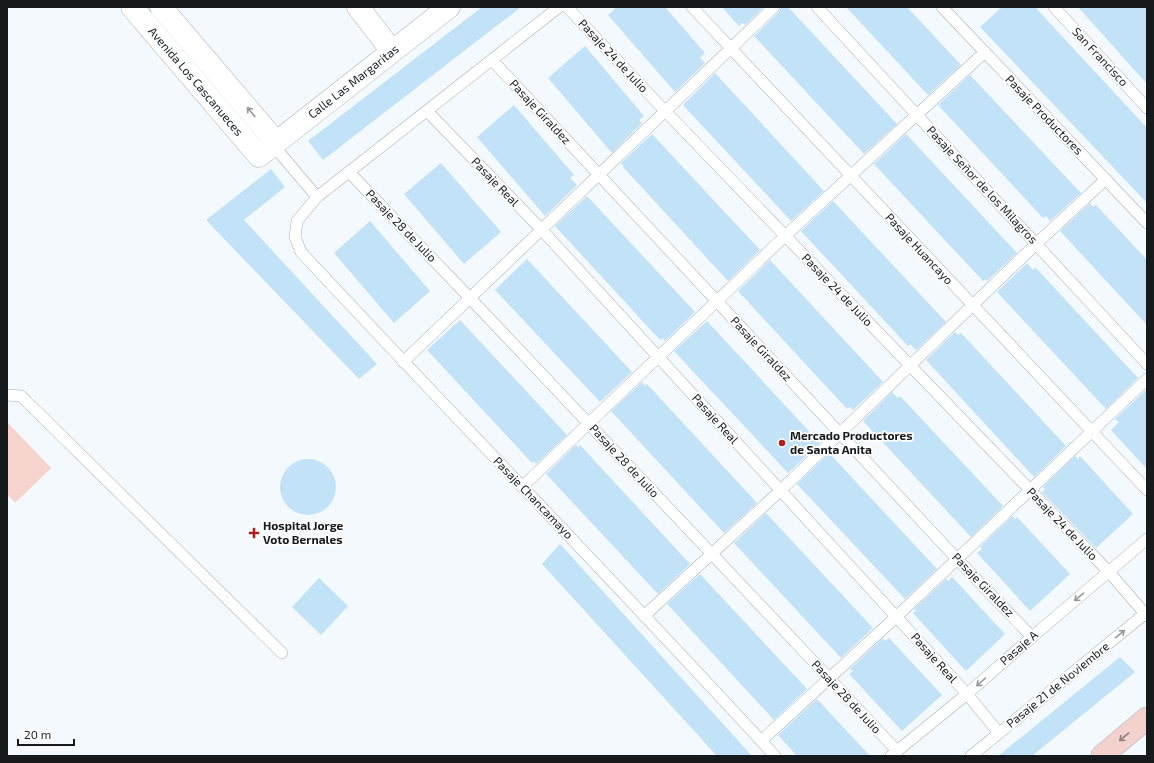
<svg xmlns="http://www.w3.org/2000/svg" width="1154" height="763" font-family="'Exo 2',sans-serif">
  <rect width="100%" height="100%" fill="#f4f9fd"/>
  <path fill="#f7d3cd" d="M7,422L51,468L15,503L7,494Z"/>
  <g fill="#c2e2f8">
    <path d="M482,7H521L323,160L308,141Z"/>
    <path d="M617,7H665L705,53L700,58L705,63L675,92L608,15Z"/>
    <path d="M722,7H764L745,25L742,23L739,26Z"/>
    <path d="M781,7H788L897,124L864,154L754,36L779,12Z"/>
    <path d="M846,7H907L961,65L928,95Z"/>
    <path d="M1002,7H1035L1147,128V203L980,27Z"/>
    <path d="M1078,7H1147V84Z"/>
    <path d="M585,46L644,116L639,120L642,123L612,153L548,78Z"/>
    <path d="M715,73L824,191L791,221L683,105Z"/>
    <path d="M970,75L1081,193L1050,221L1046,216L1043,218L938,105Z"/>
    <path d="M514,105L574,175L570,178L577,185L545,216L477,137Z"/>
    <path d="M652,134L760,250L728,281L623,167L624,166L621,163Z"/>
    <path d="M906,134L1017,253L987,281L985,279L983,281L874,164Z"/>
    <path d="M441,163L501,232L464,264L404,194Z"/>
    <path d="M271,169L285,187L244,220L377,364L359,379L206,220Z"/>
    <path d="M587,196L695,312L665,341L662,338L660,340L555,226Z"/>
    <path d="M833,201L946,322L916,350L910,344L908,346L801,231Z"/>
    <path d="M1090,203L1093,207L1096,205L1147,260V325L1060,231Z"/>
    <path d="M370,221L430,291L394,323L334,253Z"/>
    <path d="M527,259L632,372L600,402L495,290Z"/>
    <path d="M770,260L883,382L853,410L850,407L847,409L738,291Z"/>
    <path d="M1027,263L1033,270L1035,267L1138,378L1106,409L997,292Z"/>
    <path d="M460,320L567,435L536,464L534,461L532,463L427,350Z"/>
    <path d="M707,321L820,443L788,473L674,351Z"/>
    <path d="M955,332L958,335L961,333L1066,446L1034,477L926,360Z"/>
    <path d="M642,382L645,386L647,384L757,503L724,533L611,411Z"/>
    <path d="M1147,389V469L1111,430L1119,422L1115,419Z"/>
    <path d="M892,392L898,398L900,396L1003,506L971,537L863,421Z"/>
    <path d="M576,445L578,447L580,445L690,564L658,594L546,474Z"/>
    <path d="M829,453L937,569L905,599L797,484Z"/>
    <path d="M1075,456L1078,459L1080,456L1133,514L1096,548L1042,492L1045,489L1043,487Z"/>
    <circle cx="308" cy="487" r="28"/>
    <path d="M766,513L873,628L841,658L734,543Z"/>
    <path d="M1012,516L1015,519L1017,517L1070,574L1030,611L977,553L982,549L980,547Z"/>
    <path d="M560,544L752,756H717L542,564Z"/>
    <path d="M700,574L807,689L774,720L667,604Z"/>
    <path d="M952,577L1005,634L966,671L913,613L916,611L914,609L946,579L948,581Z"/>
    <path d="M319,578L348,606L321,635L292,607Z"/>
    <path d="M883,638L885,641L889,638L942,695L902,731L849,674L853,671L850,669Z"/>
    <path d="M1120,657L1135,672L1032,756H998Z"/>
    <path d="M817,699L870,756H797L778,735Z"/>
  </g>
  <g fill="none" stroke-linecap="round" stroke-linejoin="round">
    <g stroke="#a5b0b9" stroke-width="12">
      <g id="lane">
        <path d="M559,7L317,197L297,221L295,237L301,252C458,421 619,586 775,756"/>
        <path d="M567,7L665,111L1109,572L1147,616"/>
        <path d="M692,7L1147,490"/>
        <path d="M817,7L1147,364"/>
        <path d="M942,7L1147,223"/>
        <path d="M1054,7L1147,108"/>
        <path d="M492,60L957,559L1032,637"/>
        <path d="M427,111L541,229L967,694L999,733"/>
        <path d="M273,145L317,197"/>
        <path d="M349,172L469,297L829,678L897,751"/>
        <path d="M403,362L774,7"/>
        <path d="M7,395L21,396L282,653"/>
        <path d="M522,487L785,236L985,52"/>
        <path d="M644,616L781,490L1036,244L1106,179"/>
        <path d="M761,741L896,617L1147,379"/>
        <path d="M891,756L967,694L1032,637L1147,539"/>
        <path d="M971,756L1147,612"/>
      </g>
    </g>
    <g stroke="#a5b0b9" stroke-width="23">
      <g id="street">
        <path id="s1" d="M132,7L259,156L449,7"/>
        <path d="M161,7L276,142"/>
        <path d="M358,7L392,51"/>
      </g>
    </g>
    <g stroke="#a5b0b9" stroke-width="23">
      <path id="secondary" d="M1102,756L1147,718"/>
    </g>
    <use href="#lane" stroke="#fff" stroke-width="11"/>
    <use href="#street" stroke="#fff" stroke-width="22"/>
    <use href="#secondary" stroke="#f3d1cd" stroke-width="22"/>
  </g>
  <defs><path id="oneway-shaft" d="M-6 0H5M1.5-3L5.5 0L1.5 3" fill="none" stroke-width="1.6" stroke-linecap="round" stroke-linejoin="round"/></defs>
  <g stroke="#969899">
    <use href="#oneway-shaft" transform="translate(251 112) rotate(-130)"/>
    <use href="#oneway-shaft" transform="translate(1079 597) rotate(140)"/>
    <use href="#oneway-shaft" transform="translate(1120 634) rotate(-39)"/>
    <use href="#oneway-shaft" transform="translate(981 682) rotate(138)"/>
  </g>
  <use stroke="#907f7e" href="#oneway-shaft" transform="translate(1124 737) rotate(140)"/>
  <g fill="#b02019" stroke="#fff" stroke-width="1.5">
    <circle cx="782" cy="443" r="4"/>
    <path d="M252 527h4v4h4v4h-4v4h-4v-4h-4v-4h4z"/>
  </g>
  <g text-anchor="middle" stroke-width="3.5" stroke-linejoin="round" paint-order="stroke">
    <g font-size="12" fill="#161a1d" stroke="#fff">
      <text transform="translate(613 56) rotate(47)" y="4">Pasaje 24 de Julio</text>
      <text transform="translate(1100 57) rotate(47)" y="4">San Francisco</text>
      <text dy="4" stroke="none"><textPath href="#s1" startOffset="98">Avenida Los Cascanueces</textPath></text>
      <text dy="4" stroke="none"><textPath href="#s1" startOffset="316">Calle Las Margaritas</textPath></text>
      <text transform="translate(540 112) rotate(47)" y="4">Pasaje Giraldez</text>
      <text transform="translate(1044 115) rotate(46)" y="4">Pasaje Productores</text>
      <text transform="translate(495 182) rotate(46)" y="4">Pasaje Real</text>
      <text transform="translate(982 185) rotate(47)" y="4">Pasaje Señor de los Milagros</text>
      <text transform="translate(401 226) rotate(46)" y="4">Pasaje 28 de Julio</text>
      <text transform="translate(919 249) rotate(47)" y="4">Pasaje Huancayo</text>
      <text transform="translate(837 290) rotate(46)" y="4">Pasaje 24 de Julio</text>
      <text transform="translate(761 349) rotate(47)" y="4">Pasaje Giraldez</text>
      <text transform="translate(715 419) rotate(48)" y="4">Pasaje Real</text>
      <text transform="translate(624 461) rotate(47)" y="4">Pasaje 28 de Julio</text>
      <text transform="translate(533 498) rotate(46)" y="4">Pasaje Chancamayo</text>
      <text transform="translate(1062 524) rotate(46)" y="4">Pasaje 24 de Julio</text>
      <text transform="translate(983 585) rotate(46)" y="4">Pasaje Giraldez</text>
      <text transform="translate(1019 648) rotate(-41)" y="4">Pasaje A</text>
      <text transform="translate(934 658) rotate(48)" y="4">Pasaje Real</text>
      <text transform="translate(1058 685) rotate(-39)" y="4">Pasaje 21 de Noviembre</text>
      <text transform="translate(846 697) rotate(47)" y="4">Pasaje 28 de Julio</text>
    </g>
    <g font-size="12" font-weight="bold" fill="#161a1d" stroke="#fff" text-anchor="start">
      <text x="790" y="440">Mercado Productores<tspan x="790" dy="14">de Santa Anita</tspan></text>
      <text x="263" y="530">Hospital Jorge<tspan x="263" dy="14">Voto Bernales</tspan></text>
    </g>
  </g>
  <rect width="1154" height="763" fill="none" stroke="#161a1d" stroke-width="16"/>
  <path d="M18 739v6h56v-6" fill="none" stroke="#161a1d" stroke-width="2"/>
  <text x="24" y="739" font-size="12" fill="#161a1d" stroke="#ffffff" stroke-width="3" paint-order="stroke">20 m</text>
</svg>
